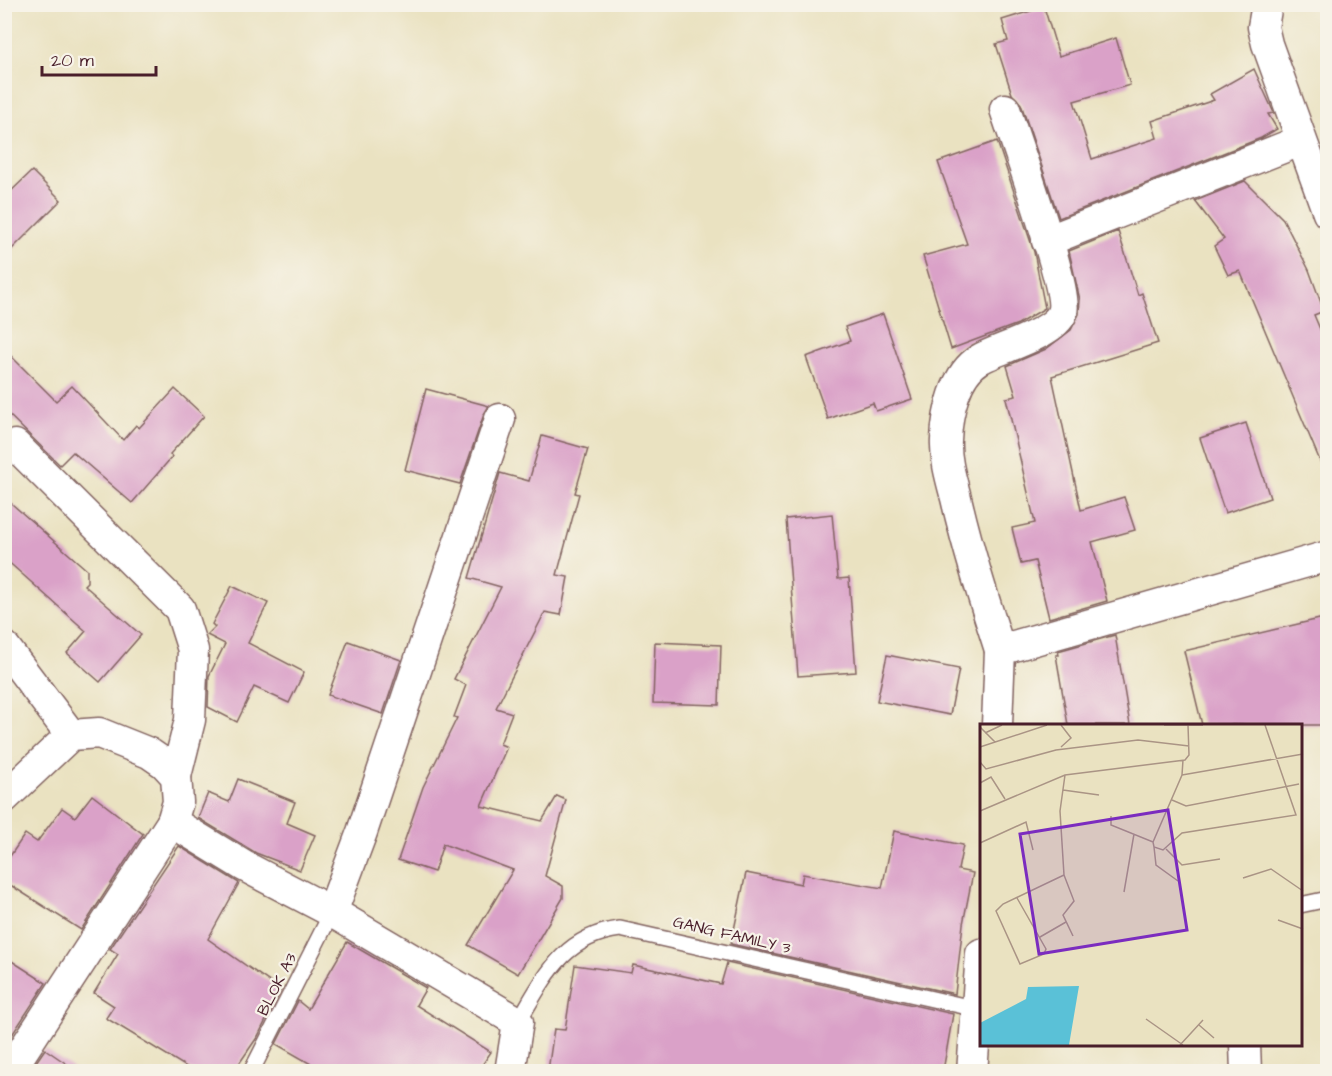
<svg xmlns="http://www.w3.org/2000/svg" width="1332" height="1076" font-family="'Architects Daughter',sans-serif">
  <rect width="100%" height="100%" fill="#f7f3e8"/>
  <filter id="ink" filterUnits="userSpaceOnUse"><feTurbulence type="fractalNoise" baseFrequency=".0167" numOctaves="2"/><feDisplacementMap in="SourceGraphic" scale="12" xChannelSelector="R" yChannelSelector="G"/><feConvolveMatrix kernelMatrix="1 2 1 2 8 2 1 2 1" color-interpolation-filters="sRGB"/></filter>
  <filter id="wash" filterUnits="userSpaceOnUse"><feTurbulence type="fractalNoise" baseFrequency=".008" numOctaves="4" result="noise"/><feDisplacementMap in="SourceGraphic" scale="24" xChannelSelector="R" yChannelSelector="G"/><feGaussianBlur stdDeviation="1.35" result="paint"/><feColorMatrix in="noise" values="0 0 0 0 0 0 0 0 0 0 0 0 0 0 0 0 0 1.4 0 .05"/><feComposite in="paint" operator="in"/></filter>
  <g filter="url(#wash)">
    <rect width="100%" height="100%" fill="#eae2c1"/>
    <g id="blocks">
      <g fill="#daa1c8">
        <path d="M1044,7L1059,56L1116,38L1130,85L1074,101L1092,159L1157,138L1152,121L1214,100L1210,94L1254,69L1274,113L1268,114L1277,129L1261,138L1059,218L1021,104L1012,94L996,44L1008,41L1002,20Z"/>
        <path d="M997,141L1034,252L1045,308L1018,324L951,349L923,256L967,244L938,162Z"/>
        <path d="M32,171L61,200L4,257V198Z"/>
        <path d="M1245,181L1283,219L1309,270L1324,311L1314,315L1328,348V480L1240,271L1228,275L1214,246L1224,239L1195,201Z"/>
        <path d="M1118,231L1138,295L1142,293L1158,343L1052,376L1081,510L1124,497L1135,530L1092,542L1107,601L1049,618L1035,561L1021,564L1012,528L1035,523L1006,398L1016,396L1007,366L1046,349L1071,330L1079,314L1080,300L1069,251Z"/>
        <path d="M883,314L912,399L876,411L873,403L828,419L806,357L850,341L845,327Z"/>
        <path d="M4,349L56,401L72,386L123,440L136,425L139,428L175,389L204,416L170,454L172,457L132,503L73,452L60,465L4,410Z"/>
        <path d="M426,389L489,406L484,414L460,484L405,470Z"/>
        <path d="M1246,423L1270,498L1225,513L1200,438Z"/>
        <path d="M542,436L588,449L575,493L579,494L557,575L568,577L561,615L545,612L496,708L512,713L500,744L507,747L481,806L542,821L557,796L566,800L545,876L563,886V898L518,974L468,945L513,870L443,844L434,872L398,860L423,787L457,718L454,717L466,685L454,679L501,587L469,578L500,473L529,481Z"/>
        <path d="M4,497L87,570V582L84,585L141,635L100,682L67,653L86,631L4,558Z"/>
        <path d="M832,514L838,579L849,578L856,672L798,676L786,519Z"/>
        <path d="M232,586L268,603L248,643L304,672L289,703L254,687L237,722L208,707L209,676L225,644L207,635L215,627L212,624Z"/>
        <path d="M1328,617V725H1202L1184,651Z"/>
        <path d="M1115,635L1130,725H1068L1056,655H1059L1058,651Z"/>
        <path d="M348,641L401,660L383,714L328,695Z"/>
        <path d="M655,642L721,645L719,705L653,703Z"/>
        <path d="M887,655L959,669L950,715L877,701Z"/>
        <path d="M238,779L295,802L287,823L315,835L300,870L256,853L198,818L208,793L229,802Z"/>
        <path d="M92,795L143,834L81,930L4,881V865L25,834L37,842L62,808L75,817Z"/>
        <path d="M894,831L963,845L958,870L973,873L963,924L955,994L731,944L746,873L801,884L803,874L882,888Z"/>
        <path d="M179,846L239,883L208,939L281,990L258,1036L234,1071H193L106,1018L114,1006L94,993L118,954L110,949Z"/>
        <path d="M347,942L426,988L416,1005L491,1052L478,1071H323L276,1044L298,1001L308,1009Z"/>
        <path d="M4,956L46,983L4,1047Z"/>
        <path d="M727,963L953,1014L943,1071H548L554,1029L565,1030L575,965L631,973L633,965L721,984Z"/>
        <path d="M45,1049L77,1071H30Z"/>
      </g>
    </g>
  </g>
  <g filter="url(#ink)">
    <use href="#blocks" fill-opacity="0" stroke="#826360" stroke-width="1.5"/>
    <g fill="none" stroke-linecap="round" stroke-linejoin="round">
      <g stroke="#826360" stroke-width="18">
        <g id="lane">
          <path d="M1300,905L1328,899"/>
          <path d="M518,1022C545,977 563,936 620,929L977,1009"/>
          <path d="M251,1072L332,912"/>
        </g>
      </g>
      <g stroke="#826360" stroke-width="33">
        <g id="street">
          <path d="M1267,4L1263,27L1267,44L1328,213"/>
          <path d="M1047,241L1300,141"/>
          <path d="M15,445L180,609L193,650L190,720L176,776"/>
          <path d="M4,646L71,735"/>
          <path d="M1000,650C984,600 968,550 956,498C951,479 945,459 946,440C947,413 955,374 980,359C999,348 1054,334 1062,313C1070,292 1015,141 1005,109"/>
          <path d="M997,725L1000,650L1328,556"/>
          <path d="M4,798L71,735L99,733L149,753L165,764L176,776L178,802L172,822"/>
          <path d="M332,912L362,832L500,419"/>
          <path d="M1245,1044L1246,1072"/>
          <path d="M9,1072L172,822L244,866L332,912L518,1022L510,1072"/>
          <path d="M972,1072L981,954"/>
        </g>
      </g>
      <use href="#lane" stroke="#fff" stroke-width="15"/>
      <use href="#street" stroke="#fff" stroke-width="30"/>
    </g>
  </g>
  <g text-anchor="middle" stroke-width="4.5" stroke-linejoin="round" paint-order="stroke">
    <g font-size="16" fill="#4a1f2b" stroke="#f7f3e8">
      <text transform="translate(732 934) rotate(13)" y="6">GANG FAMILY 3</text>
      <text transform="translate(276 984) rotate(-63)" y="6">BLOK A3</text>
    </g>
  </g>
  <g transform="translate(980 724)">
    <rect width="322" height="322" fill="#eae2c1"/>
    <path d="M99,262L89,321H0V299L46,275L48,263Z" fill="#5ac1d7"/>
    <path fill="none" stroke="#aa9485" stroke-width="1.5" d="M184,1H223M0,3L15,18M5,9L22,1M0,23L67,1M81,23L91,14L81,1M0,38L6,45L76,26L158,16L209,22M202,51L323,30M0,59L11,53L25,75M83,66L119,71M192,76L206,82L319,60M0,87L85,51L205,36L209,31L208,1M131,92V101L173,118L202,51L203,36M173,118L174,123L183,126L202,109L316,91L285,1M0,119L46,98L53,126M174,123L176,141L198,157M186,125L202,141L240,135M84,151L94,177L83,191L93,212M263,154L291,145L323,167M144,168L154,110M37,174L66,225L64,230L40,240L16,187L23,180L84,151L80,87L85,51M298,196L323,205M60,213L86,198M166,295L203,321M219,301L234,314M200,321L223,296"/>
    <path fill="#7b2cbf" fill-opacity="0.15" stroke="#7b2cbf" stroke-width="3" d="M188,86L207,206L59,230L40,110Z"/>
    <rect width="322" height="322" fill="none" stroke="#4a1f2b" stroke-width="3"/>
  </g>
  <rect width="1332" height="1076" fill="none" stroke="#f7f3e8" stroke-width="24"/>
  <path d="M42 66v9h114v-9" fill="none" stroke="#4a1f2b" stroke-width="3"/>
  <text x="51" y="66" font-size="18" fill="#4a1f2b" stroke="#f7f3e8" stroke-width="4.5" paint-order="stroke">20 m</text>
</svg>
